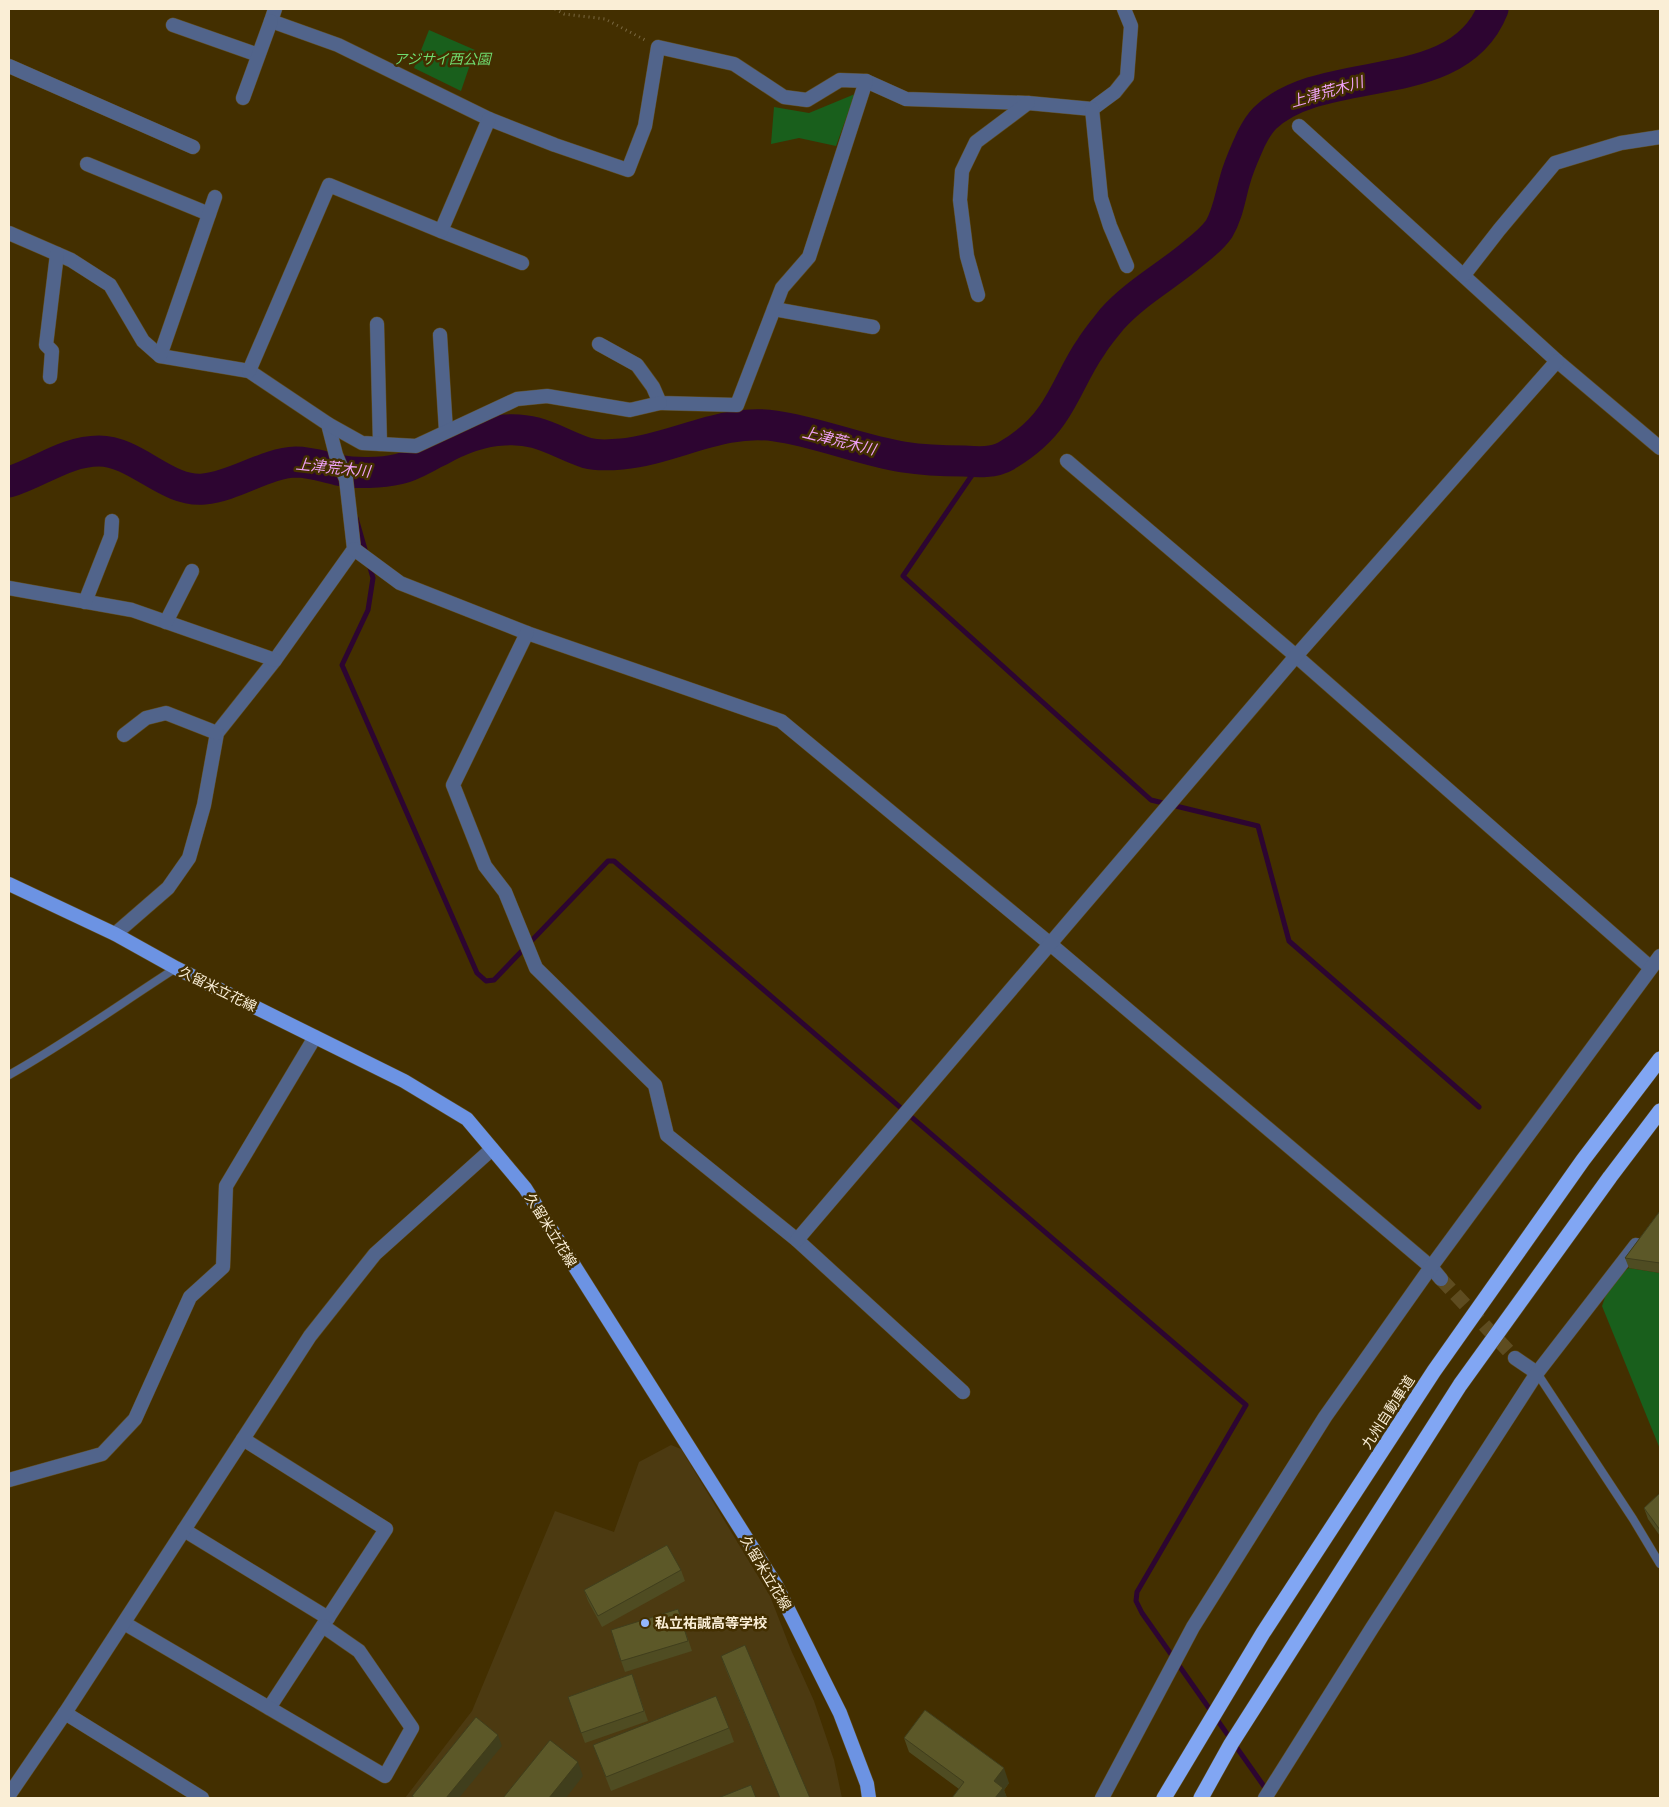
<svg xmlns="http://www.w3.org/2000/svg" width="1669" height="1807" font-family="Literata,'Noto Sans JP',serif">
  <rect width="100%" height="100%" fill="#432f00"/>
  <path fill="#4c3a11" d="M671,1445L681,1449L770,1596L791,1650L814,1701L834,1760L842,1798H405L472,1711L555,1511L614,1532L639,1462Z"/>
  <g fill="#195f1c">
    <path d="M429,30L475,50L461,91L414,68Z"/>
    <path d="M855,94L836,146L799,138L771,144L774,107L809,113Z"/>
    <path d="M1629,1268L1660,1273V1449L1602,1306L1611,1280Z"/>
  </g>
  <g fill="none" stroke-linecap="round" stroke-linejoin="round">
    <g stroke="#2d0531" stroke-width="5">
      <path d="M981,462L903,576L1151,800L1258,826L1289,941L1479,1107"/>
      <path d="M356,518L366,553"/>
      <path d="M369,564L373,578L368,610L342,665L477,973L486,981L494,980L608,861H614L1246,1405L1137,1592L1136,1601L1142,1613L1268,1792"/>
    </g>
    <path stroke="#2d0531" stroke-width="31" d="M9,482C39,473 66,451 99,451C136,451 167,493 204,489C236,486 265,463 296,462C311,462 324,467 338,470C356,474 382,473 399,469C413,466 426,457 439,451C460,439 480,431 504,430C539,427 557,443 587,453C598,456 611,455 622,454C674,449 722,418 775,426C818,432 860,450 903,457C922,460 944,461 964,461C978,462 994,463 1006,456C1023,446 1041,431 1052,415C1067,394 1076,368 1091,347C1097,337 1105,328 1112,319C1135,293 1167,276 1194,253C1203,246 1212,239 1219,229C1228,214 1230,197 1235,180C1239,165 1245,153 1251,139C1255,131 1259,124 1265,118C1326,61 1457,99 1493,9"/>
    <path stroke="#5e4c20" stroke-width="14" stroke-dasharray="14 7" stroke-linecap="butt" d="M1441,1279L1515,1358"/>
    <g stroke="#604e22" stroke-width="9">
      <g id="service">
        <path d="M9,1075C66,1043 120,1004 176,968"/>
        <path d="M1537,1373L1633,1519L1660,1564"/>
      </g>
    </g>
    <g stroke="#604e22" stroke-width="15">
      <g id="minor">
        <path d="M275,9L271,21L338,45L489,119L555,145L628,170L645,126L658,47L734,64L784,97L807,100L840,80L866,81L906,99L1028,103L1092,109L1115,92L1127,77L1131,26L1124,9"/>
        <path d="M173,25L258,55"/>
        <path d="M9,66L193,147"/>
        <path d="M243,98L271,21"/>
        <path d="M1092,109L1101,198L1110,226L1127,266"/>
        <path d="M1299,126L1557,361L1660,448"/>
        <path d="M87,164L209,214"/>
        <path d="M441,231L522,263"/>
        <path d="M9,233L71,260L110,285L143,341L160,356L249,371L328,424L336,455L346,479L354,549L275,660L217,733L204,805L189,858L168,888L115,934"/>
        <path d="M1464,275L1499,230L1555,163L1621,143L1660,137"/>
        <path d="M978,295L967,256L960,200L962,171L976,142L1028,103"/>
        <path d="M774,309L873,327"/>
        <path d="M377,324L380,444"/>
        <path d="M440,335L446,431"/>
        <path d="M599,344L637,365L653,387L660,403L737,405L782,288L809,257L866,81"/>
        <path d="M160,356L215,197"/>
        <path d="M249,371L329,185L441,231L489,119"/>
        <path d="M50,377L52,351L46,345L57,254"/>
        <path d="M328,424L362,443L416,446L517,399L547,396L630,410L660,403"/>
        <path d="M1067,461L1296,656L1651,968"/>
        <path d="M354,549L400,583L527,633L781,721L1049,943L1431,1267L1441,1279"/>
        <path d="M9,588L132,610L275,660"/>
        <path d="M85,602L111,536L112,521"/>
        <path d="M166,622L192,571"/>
        <path d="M527,633L453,785L485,866L505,892L536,968L655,1085L667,1135L797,1240L963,1392"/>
        <path d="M124,735L146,718L166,713L217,733"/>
        <path d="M797,1240L1296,656L1557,361"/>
        <path d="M1515,1358L1537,1373"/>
        <path d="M243,1439L386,1529L269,1708"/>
        <path d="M9,1480L102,1454L135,1419L190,1297L223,1267L226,1186L315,1037"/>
        <path d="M184,1530L328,1618"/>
        <path d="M124,1623L385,1776L412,1728L359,1651L323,1626"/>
        <path d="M65,1713L202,1798"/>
        <path d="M9,1795L65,1713L310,1336L375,1254L492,1149"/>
        <path d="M1102,1798L1193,1627L1325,1417L1431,1267L1660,956"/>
        <path d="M1265,1798L1372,1628L1537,1373L1636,1245"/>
      </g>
    </g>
    <g stroke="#604e22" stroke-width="15">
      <path id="primary" d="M9,884L115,934L176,968L404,1081L467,1119L525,1188L776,1585L840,1713L867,1784L869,1798"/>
    </g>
    <g stroke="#604e22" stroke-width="16">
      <g id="motorway">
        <path d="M1164,1798L1263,1633L1434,1371L1583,1160L1660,1059"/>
        <path d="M1201,1798L1231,1744L1460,1385L1610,1177L1660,1111"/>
      </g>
    </g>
    <path stroke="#7a6941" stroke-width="3" stroke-dasharray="1 4" stroke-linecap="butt" d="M555,9L564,14L605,19L647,41"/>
    <use href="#service" stroke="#51648b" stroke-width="8"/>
    <use href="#minor" stroke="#51648b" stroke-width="14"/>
    <use href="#primary" stroke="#6c93e3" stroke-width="14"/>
    <use href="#motorway" stroke="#81a6f3" stroke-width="15"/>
  </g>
  <g fill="#4f4c22">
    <path d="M1660,1211V1273L1629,1268L1625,1258Z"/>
    <path d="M1660,1493V1536L1648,1519L1644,1508Z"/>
    <path d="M681,1570L685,1581L602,1627L588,1601L584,1590Z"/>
    <path d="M678,1609L692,1651L625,1672L621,1661Z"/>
    <path d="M721,1656L810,1798H780L726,1670Z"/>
    <path d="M632,1674L648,1721L585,1743L568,1697Z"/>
    <path d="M729,1728L734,1742L611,1791L593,1745Z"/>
    <path d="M904,1738L1009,1783L1004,1790L1007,1798H952L959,1789L909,1752Z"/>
  </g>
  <g fill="#403e1c">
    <path d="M498,1735L502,1746L459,1798H446Z"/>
    <path d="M578,1762L583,1776L566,1798H549Z"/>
    <path d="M1004,1768L1009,1783L1004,1790L1007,1798H995L994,1781Z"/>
  </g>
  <g fill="#5c5828" stroke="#403e1c">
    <path d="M1660,1211V1263L1625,1258Z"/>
    <path d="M1660,1493V1530L1644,1508Z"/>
    <path d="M667,1545L681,1570L598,1616L584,1590Z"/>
    <path d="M678,1609L688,1641L621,1661L611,1630Z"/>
    <path d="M745,1645L810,1798H780L721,1656Z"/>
    <path d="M632,1674L644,1711L581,1733L568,1697Z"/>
    <path d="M716,1696L729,1728L606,1777L593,1745Z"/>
    <path d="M925,1710L1004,1768L994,1781L1003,1788L995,1798H952L964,1782L904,1738Z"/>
    <path d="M476,1717L498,1735L446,1798H415L412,1796Z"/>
    <path d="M550,1740L578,1762L549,1798H503Z"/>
    <path d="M751,1785L756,1798H718Z"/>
  </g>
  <circle fill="#94b7fd" stroke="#432f00" stroke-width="2" cx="645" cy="1623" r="5"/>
  <g text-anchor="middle" stroke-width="5" stroke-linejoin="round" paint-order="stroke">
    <g font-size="14" font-style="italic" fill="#6fdc6f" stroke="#432f00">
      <text x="442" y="64">アジサイ西公園</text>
    </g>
    <g font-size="14" fill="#faeed6" stroke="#432f00">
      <text transform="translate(218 989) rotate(26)" y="5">久留米立花線</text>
      <text transform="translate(551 1230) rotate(58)" y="5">久留米立花線</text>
      <text transform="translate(1388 1412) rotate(-57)" y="5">九州自動車道</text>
      <text transform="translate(766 1573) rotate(59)" y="5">久留米立花線</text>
    </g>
    <g font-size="14" font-weight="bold" fill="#faeed6" stroke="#432f00" text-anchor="start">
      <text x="655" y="1628">私立祐誠高等学校</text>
    </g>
    <g font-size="15" font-style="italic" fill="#efa1f7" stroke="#432f00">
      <text transform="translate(1327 92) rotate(-16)" y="5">上津荒木川</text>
      <text transform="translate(839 441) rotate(14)" y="5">上津荒木川</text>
      <text transform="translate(333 468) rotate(6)" y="5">上津荒木川</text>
    </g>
  </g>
  <rect width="1669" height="1807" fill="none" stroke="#faeed6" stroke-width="20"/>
</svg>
